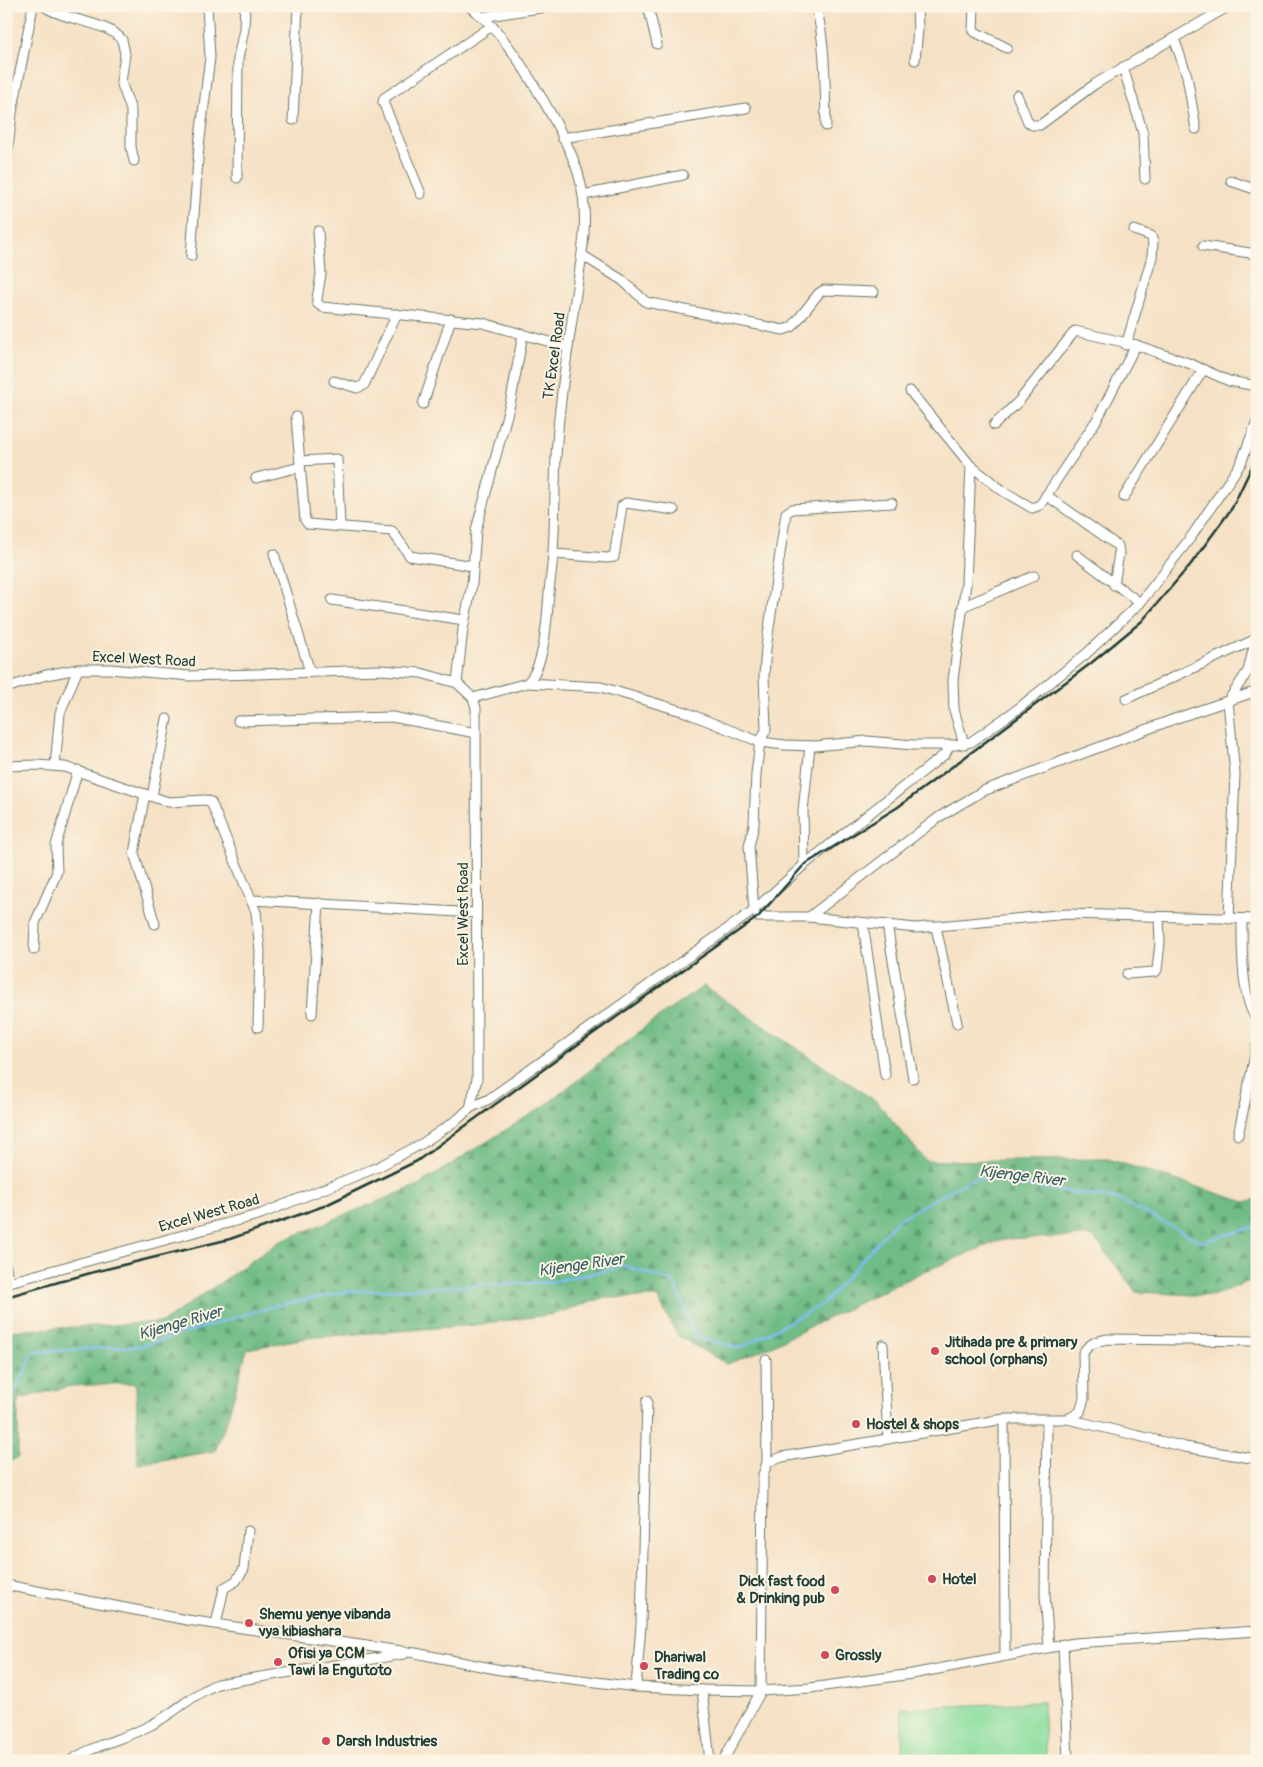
<svg xmlns="http://www.w3.org/2000/svg" width="1263" height="1767" font-family="Pangolin,sans-serif">
  <defs>
    <pattern id="forest-firs" width="22" height="20" patternUnits="userSpaceOnUse" patternTransform="scale(1.25)"><rect width="22" height="20" fill="#6fbc86"/><path d="M5 1l3.5 6h-7zM16 11l3.5 6h-7z" fill="#5b9a6e"/></pattern>
  </defs>
  <rect width="100%" height="100%" fill="#fcf5e5"/>
  <filter id="ink" filterUnits="userSpaceOnUse"><feTurbulence type="fractalNoise" baseFrequency=".02" numOctaves="2"/><feDisplacementMap in="SourceGraphic" scale="10" xChannelSelector="R" yChannelSelector="G"/><feConvolveMatrix kernelMatrix="1 2 1 2 8 2 1 2 1" color-interpolation-filters="sRGB"/></filter>
  <filter id="wash" filterUnits="userSpaceOnUse"><feTurbulence type="fractalNoise" baseFrequency=".0096" numOctaves="4" result="noise"/><feDisplacementMap in="SourceGraphic" scale="20" xChannelSelector="R" yChannelSelector="G"/><feGaussianBlur stdDeviation="1.12" result="paint"/><feColorMatrix in="noise" values="0 0 0 0 0 0 0 0 0 0 0 0 0 0 0 0 0 1.4 0 .05"/><feComposite in="paint" operator="in"/></filter>
  <g filter="url(#wash)">
    <rect width="100%" height="100%" fill="#f5e1c5"/>
    <path fill="url(#forest-firs)" stroke="#477c5d" d="M704,986L877,1102L926,1161L1108,1159L1245,1202L1257,1199V1278L1212,1296L1136,1292L1093,1236L1003,1239L918,1274L765,1349L727,1364L678,1336L657,1297L603,1298L554,1314L475,1325L306,1338L247,1349L229,1414L215,1451L138,1464L136,1383L71,1386L18,1399V1457L6,1464V1331L163,1322L279,1242L418,1185L547,1104L650,1023Z"/>
    <path fill="#8add9f" stroke="#548d6a" d="M1043,1702L1046,1761H903L901,1708Z"/>
    <g fill="none" stroke-linecap="round" stroke-linejoin="round">
      <path stroke="#7cbef1" stroke-width="2.5" d="M6,1429L9,1425L13,1396L34,1352L141,1346L271,1307L345,1292L550,1282L626,1266L674,1282L696,1338L740,1348L823,1304L898,1219L974,1178L1117,1199L1202,1242L1257,1226"/>
    </g>
  </g>
  <g filter="url(#ink)">
    <g fill="none" stroke-linecap="round" stroke-linejoin="round">
      <g stroke="#6a7667" stroke-width="11">
        <g id="minor">
          <path d="M44,6C64,21 108,21 122,40L125,54L121,82L131,110V147L134,161"/>
          <path d="M469,6C477,13 485,19 492,26C519,56 571,141 580,180C590,220 581,260 575,300C568,347 560,395 557,442C553,489 557,535 550,582C547,609 547,665 527,683L473,698"/>
          <path d="M648,6L657,44"/>
          <path d="M816,6C826,46 825,85 826,126"/>
          <path d="M974,6L973,31L1007,48"/>
          <path d="M482,17L552,6"/>
          <path d="M1174,38L1187,76L1196,129"/>
          <path d="M915,60L918,30L917,6"/>
          <path d="M1123,67L1143,133L1145,179"/>
          <path d="M1017,95L1028,122L1032,125H1040L1095,84L1229,6"/>
          <path d="M293,120L298,6"/>
          <path d="M562,138L746,108"/>
          <path d="M6,165L12,113L33,6"/>
          <path d="M237,178L238,59L244,29L245,6"/>
          <path d="M1231,181L1257,190"/>
          <path d="M421,194L383,102L384,98L492,26"/>
          <path d="M583,195L683,175"/>
          <path d="M318,231L321,274L317,299V303L322,307L483,323L568,347"/>
          <path d="M1203,246L1257,254"/>
          <path d="M582,255L622,280L646,302L783,330L792,327L819,293L824,290L874,292"/>
          <path d="M191,256L199,146L210,57L207,6"/>
          <path d="M1126,345L1152,257L1153,242L1151,236L1134,230"/>
          <path d="M334,381L357,388L364,385L397,314"/>
          <path d="M910,391L971,466L966,583L953,680L954,710L964,744"/>
          <path d="M423,404L451,319"/>
          <path d="M296,417L305,520L308,524L392,531L410,556L473,566"/>
          <path d="M994,425L1019,401L1075,331L1136,345L1191,364L1229,381L1257,386"/>
          <path d="M300,461L337,459L340,526"/>
          <path d="M971,466L1003,491L1032,508L1040,505L1098,418L1136,345"/>
          <path d="M256,478L300,467"/>
          <path d="M1046,495L1118,546L1119,553L1114,585"/>
          <path d="M1124,497L1203,370"/>
          <path d="M274,554L310,672"/>
          <path d="M554,554L607,558L614,557L622,506L626,503L674,510"/>
          <path d="M1077,555L1140,603"/>
          <path d="M332,600L464,620"/>
          <path d="M964,606L1034,576"/>
          <path d="M457,683L463,629L472,584L476,530L511,400L523,334"/>
          <path d="M527,683L601,687L685,712L760,742L785,745L815,746L867,741L913,745H955L971,742L1019,708L1086,654L1140,603L1191,537L1241,463L1257,421"/>
          <path d="M6,688L46,675L78,669H110L190,676L381,670L421,673L457,683L473,698L476,708L477,1079L470,1108L458,1119L423,1143L378,1167L261,1214L6,1283"/>
          <path d="M1126,699L1256,639"/>
          <path d="M238,721L392,717L476,733"/>
          <path d="M6,766L37,765L65,767L168,802L205,800L211,802L256,912L260,951L258,1027"/>
          <path d="M55,766L60,713L78,669"/>
          <path d="M145,794L134,853L155,924"/>
          <path d="M152,796L167,719"/>
          <path d="M804,865L803,811L810,746"/>
          <path d="M253,900L476,913"/>
          <path d="M754,910L749,846L754,825L756,774L760,742L766,730L764,675L766,648L786,513L792,509L892,503"/>
          <path d="M758,917H809L916,928L1068,914L1257,919"/>
          <path d="M809,917L939,817L983,791L1177,718L1257,691"/>
          <path d="M1229,919L1235,774L1228,701L1248,671L1257,634"/>
          <path d="M1242,919C1242,944 1241,1001 1257,1019"/>
          <path d="M863,923L885,1075"/>
          <path d="M887,925L913,1078"/>
          <path d="M936,927L957,1023"/>
          <path d="M34,950L35,923L57,872L56,845L78,770"/>
          <path d="M1127,974L1154,972L1157,970L1160,943L1159,917"/>
          <path d="M312,1014L319,903"/>
          <path d="M470,1108L489,1099L754,910L804,865L945,754L950,745"/>
          <path d="M1238,1135L1257,1046"/>
          <path d="M6,1268L9,1283"/>
          <path d="M883,1345L888,1439"/>
          <path d="M766,1360L767,1463"/>
          <path d="M1004,1419L1005,1655"/>
          <path d="M1068,1419L1185,1447L1257,1459"/>
          <path d="M1047,1421L1045,1595L1049,1647"/>
          <path d="M6,1585L187,1620L415,1653L501,1670L636,1687L702,1690L761,1691L810,1688L912,1674L1074,1643L1257,1631"/>
          <path d="M216,1624L224,1588L236,1581L244,1569L248,1531"/>
          <path d="M1063,1644L1068,1761"/>
          <path d="M636,1687L641,1625L647,1401"/>
          <path d="M702,1690L710,1761"/>
          <path d="M70,1761C95,1744 125,1739 151,1725C175,1713 192,1694 217,1684L404,1654"/>
          <path d="M723,1761L761,1691L763,1475L767,1463L782,1457L1004,1419H1068L1080,1412L1084,1399L1083,1353C1089,1343 1097,1341 1108,1339L1257,1341"/>
        </g>
      </g>
      <use href="#minor" stroke="#fff" stroke-width="9"/>
      <path stroke="#1f3d34" stroke-width="2.5" d="M6,1297L94,1272L230,1239L324,1206L417,1161L584,1040L758,917L804,865L898,807L1090,664L1142,621L1191,564L1232,508L1257,456"/>
    </g>
  </g>
  <g fill="#d1495b" stroke="#fcf5e5" stroke-width="2">
    <circle cx="935" cy="1351" r="5"/>
    <circle cx="856" cy="1424" r="5"/>
    <circle cx="932" cy="1579" r="5"/>
    <circle cx="835" cy="1590" r="5"/>
    <circle cx="249" cy="1623" r="5"/>
    <circle cx="825" cy="1655" r="5"/>
    <circle cx="278" cy="1662" r="5"/>
    <circle cx="644" cy="1666" r="5"/>
    <circle cx="326" cy="1741" r="5"/>
  </g>
  <g text-anchor="middle" stroke-width="4" stroke-linejoin="round" paint-order="stroke">
    <g font-size="15" fill="#1f3d34" stroke="#fcf5e5">
      <text transform="translate(554 356) rotate(-82)" y="5">TK Excel Road</text>
      <text transform="translate(144 659) rotate(3)" y="5">Excel West Road</text>
      <text transform="translate(463 914) rotate(-90)" y="5">Excel West Road</text>
      <text transform="translate(209 1213) rotate(-16)" y="5">Excel West Road</text>
    </g>
    <g font-size="15" font-weight="bold" fill="#1f3d34" stroke="#fcf5e5" text-anchor="start">
      <text x="945" y="1347">Jitihada pre &amp; primary<tspan x="945" dy="17">school (orphans)</tspan></text>
      <text x="866" y="1429">Hostel &amp; shops</text>
      <text x="942" y="1584">Hotel</text>
      <text x="825" y="1586" text-anchor="end">Dick fast food<tspan x="825" dy="17">&amp; Drinking pub</tspan></text>
      <text x="259" y="1619">Shemu yenye vibanda<tspan x="259" dy="17">vya kibiashara</tspan></text>
      <text x="288" y="1658">Ofisi ya CCM<tspan x="288" dy="17">Tawi la Engutoto</tspan></text>
      <text x="835" y="1660">Grossly</text>
      <text x="654" y="1662">Dhariwal<tspan x="654" dy="17">Trading co</tspan></text>
      <text x="336" y="1746">Darsh Industries</text>
    </g>
    <g font-size="16" font-style="italic" fill="#365d63" stroke="#fcf5e5">
      <text transform="translate(1022 1175) rotate(7)" y="6">Kijenge River</text>
      <text transform="translate(581 1264) rotate(-8)" y="6">Kijenge River</text>
      <text transform="translate(180 1322) rotate(-16)" y="6">Kijenge River</text>
    </g>
  </g>
  <rect width="1263" height="1767" fill="none" stroke="#fcf5e5" stroke-width="25"/>
</svg>
